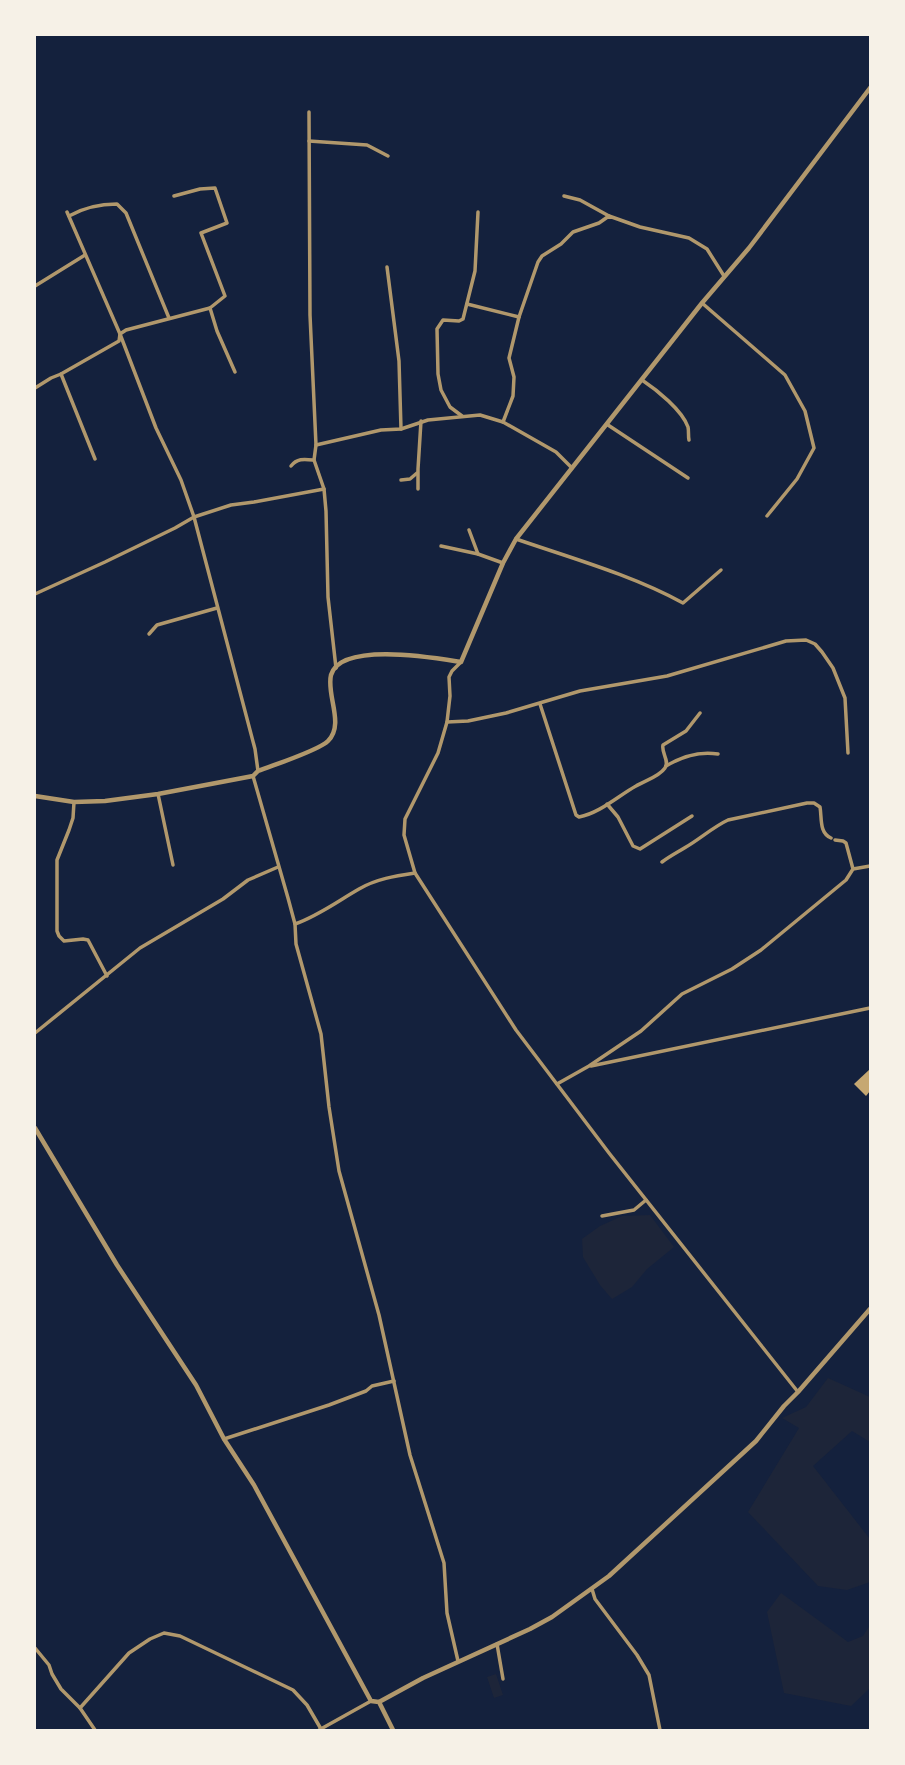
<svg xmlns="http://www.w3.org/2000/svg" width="905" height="1765" font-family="Commissioner,sans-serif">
  <rect width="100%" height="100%" fill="#14213d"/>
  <g fill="#1d2539">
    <path d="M650,1215L674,1247L647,1269L632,1287L612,1299L600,1285L583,1257L582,1239L600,1226L622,1216Z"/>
    <path d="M828,1378L870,1397V1442L852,1431L813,1466L870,1539V1582L847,1590L818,1586L748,1512L799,1428L782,1418L806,1407Z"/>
    <path d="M781,1593L848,1642L863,1636L870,1625V1688L851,1706L784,1693L767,1612Z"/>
    <path d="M496,1674L503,1695L494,1698L487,1677Z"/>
  </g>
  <path fill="#c6a872" d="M870,1069V1091L866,1096L854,1084Z"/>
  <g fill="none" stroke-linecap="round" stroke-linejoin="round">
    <g stroke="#b1986c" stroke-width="3.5">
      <path d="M309,112L310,315L316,445L314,460L324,489L326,511L328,597L336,668"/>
      <path d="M309,141L367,145L388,156"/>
      <path d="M564,196L580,200L609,216"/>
      <path d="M67,212L120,334L156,428L181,480L194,517L255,749L258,771"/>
      <path d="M69,216C85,207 99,204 117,204L126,213L169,318"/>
      <path d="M387,267L399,361L401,429"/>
      <path d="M35,286L85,255"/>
      <path d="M702,303L785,375L805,411L814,448L797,479L767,516"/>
      <path d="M467,304L519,317"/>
      <path d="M210,308L217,331L235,372"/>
      <path d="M642,380C657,390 682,410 688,427C689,431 688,436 689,440"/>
      <path d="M35,388L51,378L61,374"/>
      <path d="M462,416L450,407L441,390L438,374L437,329L443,320L459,321L463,319L475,271L478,212"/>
      <path d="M503,422L513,396L514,377L509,358L519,317L538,262L542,256L561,244L573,232L599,223L609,216L640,227L689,238L707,249L724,276"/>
      <path d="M608,425L688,478"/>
      <path d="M316,445L381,430L401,429L428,420L480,415L503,422L556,452L572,468"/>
      <path d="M95,459L61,374L119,341L120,334L126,330L210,308L225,296L201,233L227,223L215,188L200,189L174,196"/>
      <path d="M291,466C297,458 304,459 314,460"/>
      <path d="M401,480L410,479L417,473"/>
      <path d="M418,489V469L421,421"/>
      <path d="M469,530L478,554"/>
      <path d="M516,539C571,558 632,575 683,603L721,570"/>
      <path d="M441,546L478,554L503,563"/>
      <path d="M35,594L105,562L175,528L194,517L231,505L254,502L324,489"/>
      <path d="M149,634L157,625L217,608"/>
      <path d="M461,662L452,671L449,677L450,696L447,722L438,753L405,819L404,835L415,873L516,1030L609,1153L798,1392"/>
      <path d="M540,704L576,815L579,817C600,813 618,796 636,786C644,781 659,777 665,768C670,761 661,753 663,745L686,731L700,713"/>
      <path d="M447,722L468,721L506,713L580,691L667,676L786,641L806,640L815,644L822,652L833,668L845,698L848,753"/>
      <path d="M666,766C681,757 700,751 718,754"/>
      <path d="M253,776L288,898L295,924L296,944L321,1034L329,1107L339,1171L379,1315L410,1455L444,1563L447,1613L458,1661"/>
      <path d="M158,794L173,865"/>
      <path d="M74,802L73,818L69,830L57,860V931L59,936L64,941L83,939L88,940L107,976"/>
      <path d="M607,804L618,817L633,846L640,849L692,816"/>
      <path d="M835,840L843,841L846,843L853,869"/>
      <path d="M662,862C670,856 678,852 686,847C700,839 713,827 728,820L807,803H814L820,807C822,818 819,833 831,838"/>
      <path d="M295,924C318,916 338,901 359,889C376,879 395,876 415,873"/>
      <path d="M35,1033L140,948L223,899L248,880L278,867"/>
      <path d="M591,1066L870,1008"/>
      <path d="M557,1084L589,1066L641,1031L682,994L732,969L761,950L846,880L853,869L870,866"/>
      <path d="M602,1216L634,1210L646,1200"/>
      <path d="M224,1439L329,1405L366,1391L372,1386L394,1381"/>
      <path d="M592,1589L595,1599L637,1655L649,1675L660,1730"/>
      <path d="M497,1644L503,1679"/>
      <path d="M35,1648L49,1665L52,1674L61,1689L80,1708L95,1730"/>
      <path d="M80,1708L129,1653L150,1639L164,1633L180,1636L293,1690L307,1705L321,1729"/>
      <path d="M319,1730L371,1701"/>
    </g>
    <g stroke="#b1986c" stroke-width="4.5">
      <path d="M35,796L74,802L105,801L158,794L253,776L258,771C273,765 318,751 328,741C345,724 326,695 331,675C341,641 436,658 461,662L503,563L516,539L702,303L749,248L870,88"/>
      <path d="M35,1128L117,1265L196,1385L224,1439L254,1485L371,1701L379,1702L393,1730"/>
      <path d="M379,1702L423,1678L530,1629L552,1617L609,1576L756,1441L784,1406L798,1392L870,1309"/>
    </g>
  </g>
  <rect width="905" height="1765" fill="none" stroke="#f6f1e7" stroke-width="72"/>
</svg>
